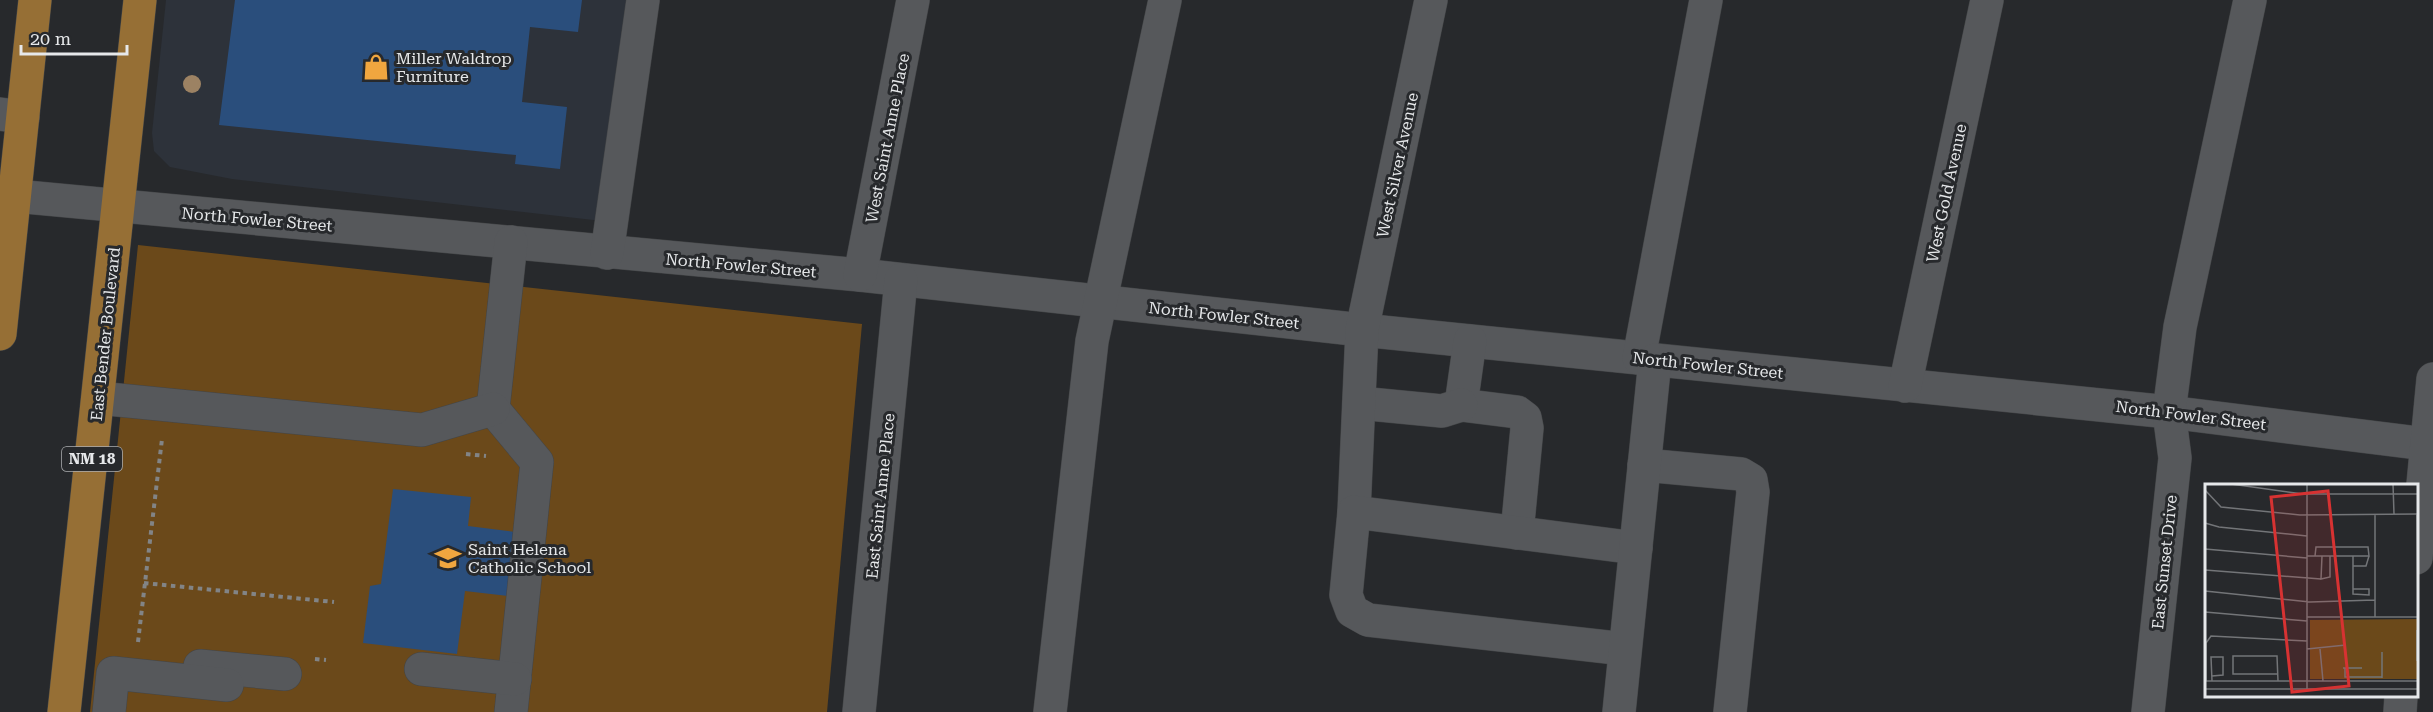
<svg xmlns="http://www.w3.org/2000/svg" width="2433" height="712" font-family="'Roboto Serif',serif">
  <rect width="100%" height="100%" fill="#27292c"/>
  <path fill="#2d323a" d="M166,0H643L611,222L232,179L170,167L154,151L152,133Z"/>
  <path fill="#6b491a" d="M138,245L862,324L827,712H90Z"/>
  <g fill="#2a4e7c">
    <path d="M235,0H582L578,32L530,27L522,102L567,107L560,169L515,164L516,155L219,125Z"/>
    <path d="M393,489L471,497L468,526L515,532L508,596L465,591L457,654L363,643L370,586L381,584Z"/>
  </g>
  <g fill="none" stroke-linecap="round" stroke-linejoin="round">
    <g stroke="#434547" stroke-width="34">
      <g id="minor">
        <path d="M0,114L23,117"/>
        <path d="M15,196L860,275L1362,330L2169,412L2433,445"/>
        <path d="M511,242L493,409L537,462L511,712"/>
        <path d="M607,253L643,0"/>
        <path d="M860,275L913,0"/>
        <path d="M1470,341L1461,405L1517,412L1525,418L1527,428L1517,533"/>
        <path d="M1639,358L1706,0"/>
        <path d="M1905,386L1987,0"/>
        <path d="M98,398L422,430L493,409"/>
        <path d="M1359,403L1442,411L1461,405"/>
        <path d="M1644,465L1741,474L1751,480L1753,492L1730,712"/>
        <path d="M1354,512L1362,330L1431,0"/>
        <path d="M2416,558L2433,379"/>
        <path d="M1625,649L1368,620L1352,611L1346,595L1354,512L1636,548"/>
        <path d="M200,666L285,674"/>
        <path d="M421,669L515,679"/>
        <path d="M109,712L113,673L227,685"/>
        <path d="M859,712L901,280"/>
        <path d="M1050,712L1092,341L1165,0"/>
        <path d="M1619,712L1655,360"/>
        <path d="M2148,712L2175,458L2169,412L2180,327L2250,0"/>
        <path d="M2400,712L2401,696"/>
      </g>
    </g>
    <g stroke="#434547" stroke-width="34">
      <g id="major">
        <path d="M0,334L35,0"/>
        <path d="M64,712L140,0"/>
      </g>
    </g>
    <g stroke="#828486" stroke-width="4" stroke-dasharray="4.5 4.5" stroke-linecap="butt">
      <path d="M466,454L486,456"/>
      <path d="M144,583L334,602"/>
      <path d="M138,642L162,439"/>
      <path d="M315,659L326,660"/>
    </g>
    <use href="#minor" stroke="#56585b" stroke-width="33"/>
    <use href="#major" stroke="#966f35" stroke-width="33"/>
  </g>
  <circle fill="#9c8263" cx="192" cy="84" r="9"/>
  <defs>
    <g id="shop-bare" transform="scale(2.07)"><path d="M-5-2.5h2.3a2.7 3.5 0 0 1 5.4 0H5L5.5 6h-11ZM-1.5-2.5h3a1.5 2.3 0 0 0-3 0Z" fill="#f0a63f" stroke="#27292c" stroke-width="2.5" paint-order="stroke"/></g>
    <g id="school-bare" transform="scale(2.07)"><path d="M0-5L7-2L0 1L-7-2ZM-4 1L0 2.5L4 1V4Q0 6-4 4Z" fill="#f0a63f" stroke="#27292c" stroke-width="2.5" paint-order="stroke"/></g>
  </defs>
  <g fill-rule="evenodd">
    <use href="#shop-bare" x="376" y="67"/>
    <use href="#school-bare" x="448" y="558"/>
  </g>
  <g text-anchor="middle" stroke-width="6" stroke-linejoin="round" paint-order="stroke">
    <rect fill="#27292c" stroke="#adafb1" stroke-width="1.5" x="62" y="447" width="60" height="24" rx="4.5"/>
    <g font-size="15" font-weight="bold" fill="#e6e8ea">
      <text x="92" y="464">NM 18</text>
    </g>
    <g font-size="16" fill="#e6e8ea" stroke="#27292c" text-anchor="start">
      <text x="396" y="64">Miller Waldrop<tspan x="396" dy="18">Furniture</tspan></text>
      <text x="468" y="555">Saint Helena<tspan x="468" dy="18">Catholic School</tspan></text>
    </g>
    <g font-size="16" fill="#e6e8ea" stroke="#27292c">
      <text transform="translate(887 138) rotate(-79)" y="6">West Saint Anne Place</text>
      <text transform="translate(1397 165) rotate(-78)" y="6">West Silver Avenue</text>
      <text transform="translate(1946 193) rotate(-78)" y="6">West Gold Avenue</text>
      <text transform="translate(257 219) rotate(5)" y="6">North Fowler Street</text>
      <text transform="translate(741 265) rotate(5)" y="6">North Fowler Street</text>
      <text transform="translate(1224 315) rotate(6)" y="6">North Fowler Street</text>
      <text transform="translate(105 334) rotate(-84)" y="6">East Bender Boulevard</text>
      <text transform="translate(1708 365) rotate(6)" y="6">North Fowler Street</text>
      <text transform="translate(2191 415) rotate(7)" y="6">North Fowler Street</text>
      <text transform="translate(880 496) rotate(-84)" y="6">East Saint Anne Place</text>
      <text transform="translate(2164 562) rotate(-84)" y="6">East Sunset Drive</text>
    </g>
  </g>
  <g transform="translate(2205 484)">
    <rect width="213" height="213" fill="#27292c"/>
    <path d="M213,135V195H105V136Z" fill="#6b491a"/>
    <path fill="none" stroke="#737578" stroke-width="1.5" d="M26,0L98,10H213M102,0V205M188,0L189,30M0,6L16,23L95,31L213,30M212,30L213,133M0,39L14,43L102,52M0,65L102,74M102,72H164L163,63H111L110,72M117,72L116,95L125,93V72M148,82H161L164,72M0,86L116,95M148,105H164V111L148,110V72M0,107L105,118L170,116M0,128L102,137M102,133H213M170,133V30M212,146V177M102,165L141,161M115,165L118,197M177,168V194M138,184H157M140,184V193H177M72,190H28V172H72L73,197M0,197H213M1,197V159L6,152L102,157M7,197L6,173H18V191L7,192M0,205H213"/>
    <path fill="#d73232" fill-opacity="0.15" stroke="#d73232" stroke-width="3" d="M123,7L144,202L87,208L66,13Z"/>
    <rect width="213" height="213" fill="none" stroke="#e6e8ea" stroke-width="3"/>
  </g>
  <path d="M21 45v9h106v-9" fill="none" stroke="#e6e8ea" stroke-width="3"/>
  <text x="30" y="45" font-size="18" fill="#e6e8ea" stroke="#27292c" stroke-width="4.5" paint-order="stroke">20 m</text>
</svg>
